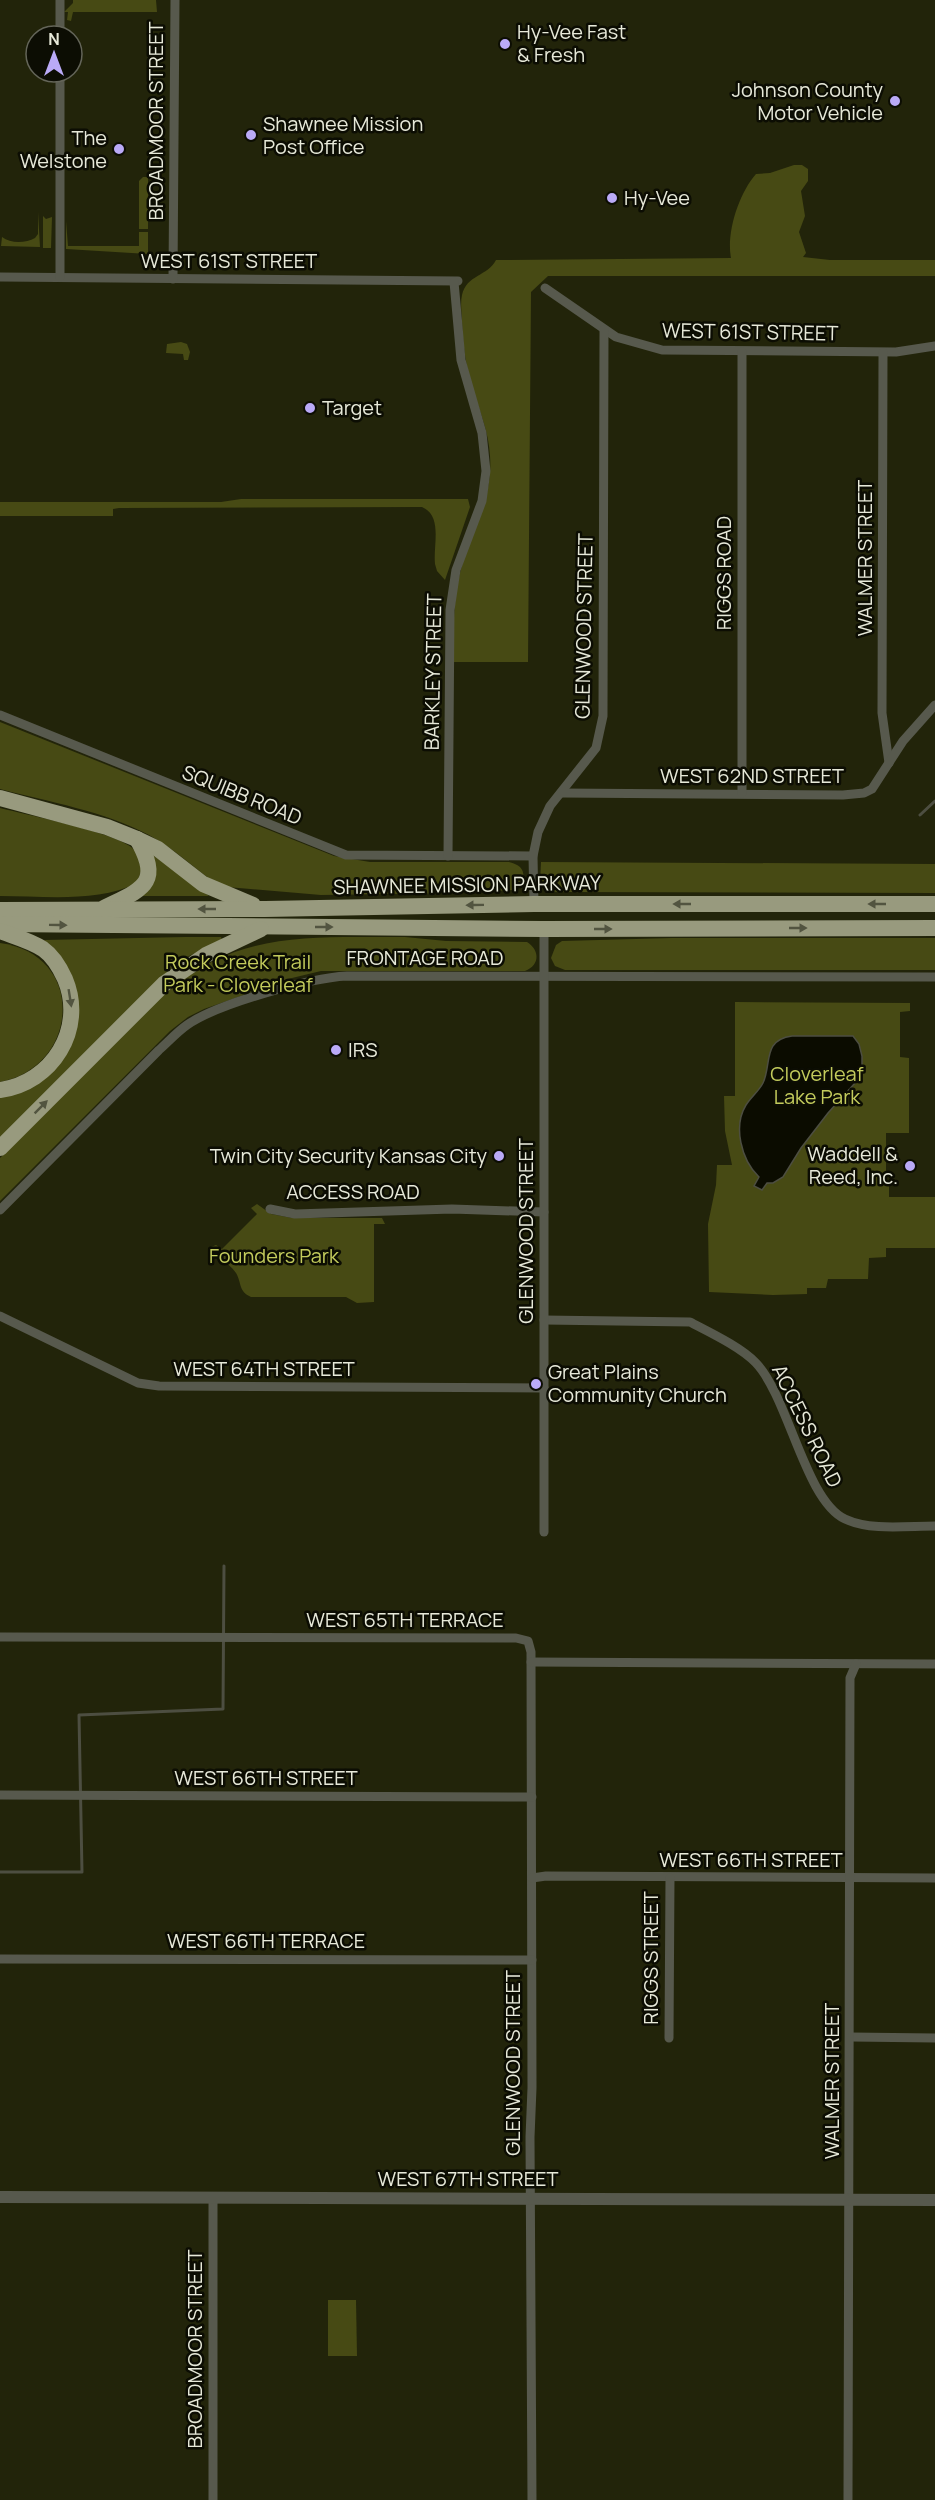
<svg xmlns="http://www.w3.org/2000/svg" width="935" height="2500" font-family="Manrope,sans-serif">
  <rect width="100%" height="100%" fill="#22240a"/>
  <g fill="#474a14">
    <path d="M73,0H156L157,12H73L71,21L67,20L68,12H64L73,3Z"/>
    <path d="M794,165H802L808,169V181L801,191L805,216L799,232L806,253L803,257L830,260H935V276H548L531,292L528,662H454C453,628 453,594 463,562C474,526 493,496 490,456C489,433 480,412 473,390C466,368 463,345 462,322C462,313 460,304 462,295C466,275 488,276 496,260L731,258C726,233 739,193 756,174L770,173Z"/>
    <path d="M143,177H148V229H139V181Z"/>
    <path d="M38,212L40,247L1,246L2,237C11,244 26,243 35,238L38,234Z"/>
    <path d="M43,216L46,219L52,217L51,248H43Z"/>
    <path d="M66,221L68,246H139V232H148V254L66,249Z"/>
    <path d="M181,342L187,344L190,352L188,360H184L183,354L166,353L167,344Z"/>
    <path d="M241,499H468L470,507L445,580L437,571L435,564C433,545 443,516 422,507L119,508L113,509V516H0V502H221Z"/>
    <path d="M0,722L334,856L370,862H509C521,865 525,870 523,881L514,890L454,893L321,895L227,887L216,884C195,868 173,848 149,835C104,811 49,802 0,789Z"/>
    <path d="M0,808C28,815 112,832 131,847C137,851 139,861 142,868L137,883C97,903 44,896 0,896Z"/>
    <path d="M153,855L202,891L209,896H143Z"/>
    <path d="M541,862L935,864V893L557,892L549,891L540,883Z"/>
    <path d="M185,937H221L222,940L189,956L162,976L0,1138V1097L75,1032L52,948L44,940Z"/>
    <path d="M405,937L446,941L527,942C540,950 540,965 525,971H321L292,978L204,1009L188,1017L170,1031L0,1201V1158L168,990C244,929 314,938 405,937Z"/>
    <path d="M672,938H935V970H565L555,966L551,958L556,945L562,941Z"/>
    <path d="M0,943C86,954 81,1066 0,1082Z"/>
    <path d="M735,1002L910,1003V1011L900,1012V1057L909,1058V1133H886V1184H889V1197H935V1248H886V1257L869,1258L868,1279H828L826,1288H807V1294L773,1295L709,1292L708,1224L716,1185L717,1165H732L725,1131L724,1096H735Z"/>
    <path d="M257,1204L271,1214L292,1218H382L385,1224H374V1302L357,1303L346,1297H251C238,1291 242,1283 236,1273C229,1263 217,1257 211,1247L216,1245L222,1249L257,1214L251,1208Z"/>
    <path d="M328,2300H356L357,2356H328Z"/>
  </g>
  <path fill="#0b0c00" stroke="#4d4e41" stroke-width="1.5" d="M792,1036H853L859,1044L862,1056V1069L855,1083L828,1113L801,1148L783,1177L773,1183H767L762,1190L754,1186L759,1177C741,1160 733,1126 746,1105C751,1097 759,1091 763,1083C772,1064 762,1040 792,1036Z"/>
  <g fill="none" stroke-linecap="round" stroke-linejoin="round">
    <g stroke="#4d4e41" stroke-width="3">
      <path d="M920,815L935,801"/>
      <path d="M0,1872H82L79,1715L223,1709L224,1566"/>
    </g>
    <g stroke="#57594d" stroke-width="9">
      <path d="M60,36V0"/>
      <path d="M0,277L458,281"/>
      <path d="M60,277V72"/>
      <path d="M173,279L175,0"/>
      <path d="M545,288L616,337L662,350L896,352L935,346"/>
      <path d="M883,353L882,713L889,763"/>
      <path d="M0,715L346,855L533,856"/>
      <path d="M561,793L843,795L864,793L872,789L903,741L935,705"/>
      <path d="M742,793V352"/>
      <path d="M448,856L450,610L456,570L482,501L486,471L482,433L461,360L454,282"/>
      <path d="M534,904L533,856L538,832L550,806L596,748L603,716L604,330"/>
      <path d="M270,1209L295,1214L452,1209L544,1212"/>
      <path d="M0,1210L159,1050C168,1042 177,1032 187,1025C217,1004 309,978 347,976L935,977"/>
      <path d="M0,1316L138,1383L159,1386L544,1388"/>
      <path d="M544,1320L690,1322C709,1332 741,1347 756,1363C789,1398 805,1500 845,1519C871,1531 906,1526 935,1526"/>
      <path d="M544,1532V929"/>
      <path d="M0,1637L516,1638L528,1641L531,1652L532,2088L530,2137L532,2500"/>
      <path d="M531,1662L935,1664"/>
      <path d="M0,1795L532,1797"/>
      <path d="M532,1878L546,1876L935,1878"/>
      <path d="M0,1959L532,1960"/>
      <path d="M851,2037L935,2038"/>
      <path d="M669,2038L670,1878"/>
      <path d="M213,2500V2198"/>
      <path d="M848,2500L850,1678L856,1664"/>
    </g>
    <path stroke="#57594d" stroke-width="12" d="M0,2197L935,2200"/>
    <g stroke="#989a7e" stroke-width="16">
      <path d="M0,798L107,827L137,839L158,849L203,884L253,905"/>
      <path d="M104,908C142,889 163,884 137,839"/>
      <path d="M0,910L265,909L534,904H935"/>
      <path d="M0,924L544,929L935,928"/>
      <path d="M0,931C13,936 31,941 43,949C53,956 60,968 65,979C86,1029 52,1083 0,1090"/>
      <path d="M0,1148L165,983L206,955L261,929"/>
    </g>
  </g>
  <defs><path id="oneway-solid" d="M-6-.8H1V-3.2L6.5 0L1 3.2V.8H-6Z" transform="scale(1.5)"/></defs>
  <g fill="#525440">
    <use href="#oneway-solid" transform="translate(682 904) rotate(180)"/>
    <use href="#oneway-solid" transform="translate(877 904) rotate(180)"/>
    <use href="#oneway-solid" transform="translate(475 905) rotate(179)"/>
    <use href="#oneway-solid" transform="translate(207 909) rotate(180)"/>
    <use href="#oneway-solid" transform="translate(58 925) rotate(1)"/>
    <use href="#oneway-solid" transform="translate(324 927)"/>
    <use href="#oneway-solid" transform="translate(798 928)"/>
    <use href="#oneway-solid" transform="translate(603 929)"/>
    <use href="#oneway-solid" transform="translate(70 998) rotate(81)"/>
    <use href="#oneway-solid" transform="translate(41 1107) rotate(-45)"/>
  </g>
  <g fill="#baaaf7" stroke="#0c0d03" stroke-width="2">
    <circle cx="505" cy="44" r="6"/>
    <circle cx="895" cy="101" r="6"/>
    <circle cx="251" cy="135" r="6"/>
    <circle cx="119" cy="149" r="6"/>
    <circle cx="612" cy="198" r="6"/>
    <circle cx="310" cy="408" r="6"/>
    <circle cx="336" cy="1050" r="6"/>
    <circle cx="499" cy="1156" r="6"/>
    <circle cx="910" cy="1166" r="6"/>
    <circle cx="536" cy="1384" r="6"/>
  </g>
  <g text-anchor="middle" stroke-width="5" stroke-linejoin="round" paint-order="stroke">
    <g font-size="20" fill="#e7e9d9" stroke="#0c0d03" text-anchor="start">
      <text x="517" y="39">Hy-Vee Fast<tspan x="517" dy="23">&amp; Fresh</tspan></text>
      <text x="883" y="97" text-anchor="end">Johnson County<tspan x="883" dy="23">Motor Vehicle</tspan></text>
      <text x="263" y="131">Shawnee Mission<tspan x="263" dy="23">Post Office</tspan></text>
      <text x="107" y="145" text-anchor="end">The<tspan x="107" dy="23">Welstone</tspan></text>
      <text x="624" y="205">Hy-Vee</text>
      <text x="322" y="415">Target</text>
      <text x="348" y="1057">IRS</text>
      <text x="898" y="1161" text-anchor="end">Waddell &amp;<tspan x="898" dy="23">Reed, Inc.</tspan></text>
      <text x="487" y="1163" text-anchor="end">Twin City Security Kansas City</text>
      <text x="548" y="1379">Great Plains<tspan x="548" dy="23">Community Church</tspan></text>
    </g>
    <g font-size="20" fill="#e7e9d9" stroke="#0c0d03">
      <text transform="translate(156 121) rotate(-90)" y="7">BROADMOOR STREET</text>
      <text x="229" y="268">WEST 61ST STREET</text>
      <text transform="translate(750 332) rotate(1)" y="7">WEST 61ST STREET</text>
      <text transform="translate(865 558) rotate(-90)" y="7">WALMER STREET</text>
      <text transform="translate(724 573) rotate(-90)" y="7">RIGGS ROAD</text>
      <text transform="translate(584 626) rotate(-89)" y="7">GLENWOOD STREET</text>
      <text transform="translate(433 672) rotate(-89)" y="7">BARKLEY STREET</text>
      <text x="752" y="783">WEST 62ND STREET</text>
      <text transform="translate(242 795) rotate(22)" y="7">SQUIBB ROAD</text>
      <text transform="translate(467 885) rotate(-1)" y="7">SHAWNEE MISSION PARKWAY</text>
      <text x="425" y="965">FRONTAGE ROAD</text>
      <text x="353" y="1199">ACCESS ROAD</text>
      <text transform="translate(526 1231) rotate(-90)" y="7">GLENWOOD STREET</text>
      <text x="264" y="1376">WEST 64TH STREET</text>
      <text transform="translate(807 1426) rotate(64)" y="7">ACCESS ROAD</text>
      <text x="405" y="1627">WEST 65TH TERRACE</text>
      <text x="266" y="1785">WEST 66TH STREET</text>
      <text x="751" y="1867">WEST 66TH STREET</text>
      <text x="266" y="1948">WEST 66TH TERRACE</text>
      <text transform="translate(651 1958) rotate(-90)" y="7">RIGGS STREET</text>
      <text transform="translate(513 2063) rotate(-90)" y="7">GLENWOOD STREET</text>
      <text transform="translate(832 2081) rotate(-90)" y="7">WALMER STREET</text>
      <text x="468" y="2186">WEST 67TH STREET</text>
      <text transform="translate(195 2349) rotate(-90)" y="7">BROADMOOR STREET</text>
    </g>
    <g font-size="20" fill="#c3cb5c" stroke="#0c0d03">
      <text x="238" y="969">Rock Creek Trail<tspan x="238" dy="23">Park - Cloverleaf</tspan></text>
      <text x="817" y="1081">Cloverleaf<tspan x="817" dy="23">Lake Park</tspan></text>
      <text x="274" y="1263">Founders Park</text>
    </g>
  </g>
  <g transform="translate(54 54)"><circle r="28" fill="#0c0d03" stroke="#646559" stroke-width="1.5"/>
  <path d="M0-4.5L10 22L0 15L-10 22Z" fill="#baaaf7"/>
  <text y="-9" font-size="16" font-weight="bold" text-anchor="middle" fill="#e7e9d9">N</text>
  </g>
</svg>
